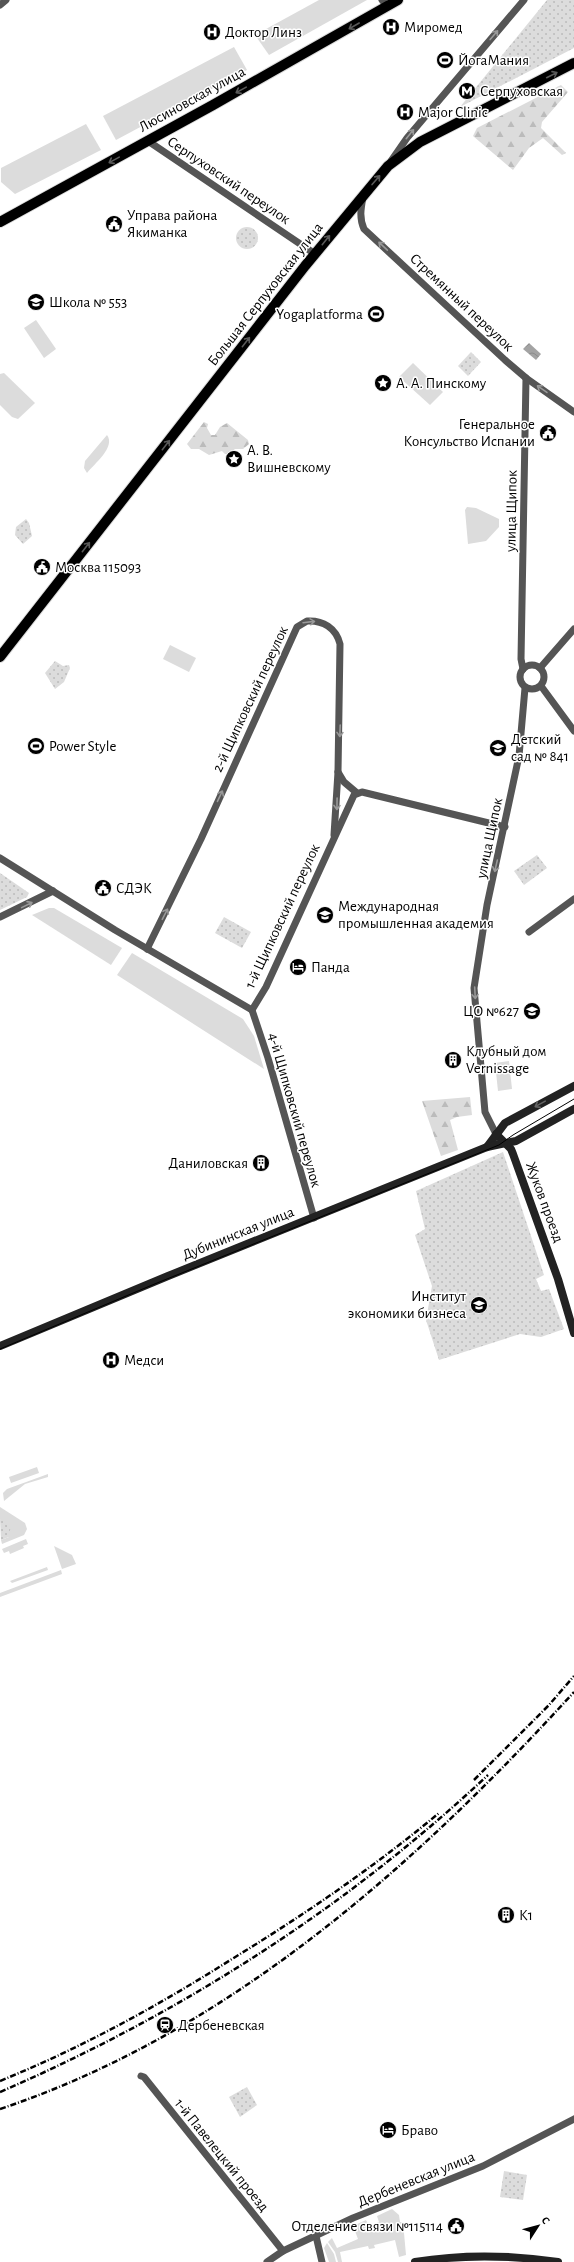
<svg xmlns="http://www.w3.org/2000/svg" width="574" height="2262" font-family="'Alegreya Sans',sans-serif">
  <defs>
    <pattern id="forest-firs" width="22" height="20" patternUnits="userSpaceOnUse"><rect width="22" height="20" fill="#dcdcdc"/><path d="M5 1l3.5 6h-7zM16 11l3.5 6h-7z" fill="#bbb"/></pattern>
    <pattern id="park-dots" width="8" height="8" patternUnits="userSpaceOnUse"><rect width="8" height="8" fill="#dcdcdc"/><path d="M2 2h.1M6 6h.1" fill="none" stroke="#bbb" stroke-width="1.8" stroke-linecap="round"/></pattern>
    <pattern id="water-waves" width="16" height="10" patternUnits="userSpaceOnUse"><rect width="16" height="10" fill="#a3a3a3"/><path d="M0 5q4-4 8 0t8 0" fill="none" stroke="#8b8b8b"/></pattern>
  </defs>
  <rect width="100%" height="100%" fill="#fff"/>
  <g fill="#dcdcdc">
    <path d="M319,0H367L269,55L255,35Z"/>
    <path d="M234,47L247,70L116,140L103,116Z"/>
    <path d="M86,124L101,150L15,194L1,182V168Z"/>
    <path d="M36,320L56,349L44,358L24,328Z"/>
    <path d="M413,363L443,392L430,405L399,377Z"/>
    <path d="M4,373L35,403L18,419L12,417L0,405V374Z"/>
    <path d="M107,435C116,447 94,464 87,473L84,468L85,461Z"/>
    <path d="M467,507L476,508L499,519V527L486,541L468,544L465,510Z"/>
    <path d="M170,645L196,658L189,672L163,659Z"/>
    <path d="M49,908H54L122,948L111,965L32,915Z"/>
    <path d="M132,953L243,1019L254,1036L264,1069L117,975Z"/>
    <path d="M509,1061L512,1089L498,1091L495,1063Z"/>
    <path d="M37,1467L39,1473L11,1483L9,1477Z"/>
    <path d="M48,1474V1477L25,1484L4,1501L3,1493L7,1489Z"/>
    <path d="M0,1507L25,1523L27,1529L24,1535L2,1544L1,1540L9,1537L0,1519Z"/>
    <path d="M26,1539L28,1544L23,1546L24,1548L10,1554L9,1551L4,1553L2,1549Z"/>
    <path d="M54,1546L72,1555L76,1564L62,1569Z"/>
    <path d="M47,1567L48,1570L12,1583L10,1581Z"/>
    <path d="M61,1570L62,1574L0,1597V1593Z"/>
    <path d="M392,2209L399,2215L400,2222H403L406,2255L399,2257L395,2240L374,2245L375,2248L369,2249L368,2246L340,2252L342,2262H338L335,2252L328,2242L332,2238L337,2248L358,2239L353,2226L366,2220L369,2226L379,2222L377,2216Z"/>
    <path d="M327,2243L334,2254L336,2262H329L324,2248Z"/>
  </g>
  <g fill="url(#forest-firs)">
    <path d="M561,85L568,92L542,122L541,128L566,153L562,155L543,138L529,148L513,170L473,136L477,128Z"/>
    <path d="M204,422L208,424L207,428L211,435H215L220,427L227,423L248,440L249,444L243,449H235L229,454H225L222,451L209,455L199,449H191L187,444Z"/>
    <path d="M470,1097L472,1115L457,1117L450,1120L458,1150L441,1156L422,1101Z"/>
  </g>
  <g fill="url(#park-dots)">
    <path d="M547,0H574V48L460,107Z"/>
    <circle cx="247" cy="238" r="11"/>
    <path d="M471,352L481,362L468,376L458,366Z"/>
    <path d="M26,519L29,523L32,536L23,544L15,535L16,527Z"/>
    <path d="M55,661L63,666L69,665L70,668L64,682L55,689L45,673Z"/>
    <path d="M537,855L547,868L524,885L514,871Z"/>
    <path d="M0,873L29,893L27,897L0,910Z"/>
    <path d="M224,917L251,932L242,948L215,933Z"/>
    <path d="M503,1152L544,1275L536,1279L541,1291L549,1289L564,1329L541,1337L520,1334L439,1360L426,1320L432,1286L415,1235L425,1229L416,1191Z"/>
    <path d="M0,1519L11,1524L9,1537L1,1540Z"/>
    <path d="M247,2087L257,2105L240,2117L229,2097Z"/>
    <path d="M504,2171L527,2175L523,2200L500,2197Z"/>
  </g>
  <path fill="url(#water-waves)" d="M529,343L541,354L536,360L523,349Z"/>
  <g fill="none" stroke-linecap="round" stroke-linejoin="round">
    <g stroke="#dbdbdb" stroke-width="12">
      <g id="primary">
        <path d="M0,222L213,105L398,0"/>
        <path d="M0,657L305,266L388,166L420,142L574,63"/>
      </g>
    </g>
    <g stroke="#555" stroke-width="7">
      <path d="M382,0L387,6"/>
      <path d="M0,5L6,0"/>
      <path d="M148,141L315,254"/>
      <path d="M391,161L407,138L524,0"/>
      <path d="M363,197C361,208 359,218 364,229L505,360L526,378L574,412"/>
      <circle cx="532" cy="677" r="12"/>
      <path d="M540,668L574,629"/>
      <path d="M523,669L521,659L526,378"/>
      <path d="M541,686L574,731"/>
      <path d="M338,772L344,782L357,793"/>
      <path d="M0,858L115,930L252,1010"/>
      <path d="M0,917L53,891"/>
      <path d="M529,932L574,899"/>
      <path d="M147,949L201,839L297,627L307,621C323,620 336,628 340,644L338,772L334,835"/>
      <path d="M252,1010L266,987L354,795L362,792L505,827"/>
      <path d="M252,1010L268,1058L314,1218"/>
      <path d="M496,1134L485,1112L474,988L487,905L519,756L525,688"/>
      <path d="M141,2076L144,2077L283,2251"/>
      <path d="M316,2236L322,2262"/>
      <path d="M267,2262L283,2251L353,2218L483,2166L574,2119"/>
    </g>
    <g stroke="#222" stroke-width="8">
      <path d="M496,1134L511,1149L513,1154L558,1279L574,1333"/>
      <path d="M487,1147L505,1123L574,1086"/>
      <path d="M0,1346L168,1276L487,1147L516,1141L574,1109"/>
      <path d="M415,2262C463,2254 511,2255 558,2262"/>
    </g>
    <use href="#primary" stroke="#000" stroke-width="10"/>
    <path stroke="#000" stroke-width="1" d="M0,1349L157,1283L499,1145L513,1135L574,1099"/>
    <g stroke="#000" stroke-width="2.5" stroke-dasharray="6 2 1 2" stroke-linecap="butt">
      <path d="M474,1780L549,1705L574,1676"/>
      <path d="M0,2081C83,2047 156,2007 232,1959C304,1915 374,1867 439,1813"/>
      <path d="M0,2092C180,2014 345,1909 488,1775"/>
      <path d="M0,2109C228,2033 415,1866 574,1692"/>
    </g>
  </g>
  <defs><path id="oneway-shaft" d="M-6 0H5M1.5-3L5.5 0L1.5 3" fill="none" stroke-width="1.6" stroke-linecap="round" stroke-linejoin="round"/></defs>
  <g stroke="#595959">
    <use href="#oneway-shaft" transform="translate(354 26) rotate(150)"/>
    <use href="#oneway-shaft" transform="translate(552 75) rotate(-27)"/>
    <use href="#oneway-shaft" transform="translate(241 90) rotate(151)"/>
    <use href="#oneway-shaft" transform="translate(114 160) rotate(151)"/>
    <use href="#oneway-shaft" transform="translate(376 180) rotate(-49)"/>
    <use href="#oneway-shaft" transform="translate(326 240) rotate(-51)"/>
    <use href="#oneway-shaft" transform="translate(246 342) rotate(-52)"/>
    <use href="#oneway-shaft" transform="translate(166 445) rotate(-52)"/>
    <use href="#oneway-shaft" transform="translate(86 547) rotate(-52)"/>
  </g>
  <g stroke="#999">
    <use href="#oneway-shaft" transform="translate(494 35) rotate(-50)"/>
    <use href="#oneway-shaft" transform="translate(410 134) rotate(-51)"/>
    <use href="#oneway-shaft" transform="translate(383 246) rotate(-137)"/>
    <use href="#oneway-shaft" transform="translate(542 389) rotate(-145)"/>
    <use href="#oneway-shaft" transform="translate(309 622) rotate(-7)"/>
    <use href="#oneway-shaft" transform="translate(340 731) rotate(92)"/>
    <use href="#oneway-shaft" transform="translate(220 796) rotate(-65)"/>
    <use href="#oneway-shaft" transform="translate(337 804) rotate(91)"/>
    <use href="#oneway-shaft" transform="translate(496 866) rotate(103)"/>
    <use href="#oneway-shaft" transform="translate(27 905) rotate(-26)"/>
    <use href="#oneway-shaft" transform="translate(165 914) rotate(-63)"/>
    <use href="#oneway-shaft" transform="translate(475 993) rotate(87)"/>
  </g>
  <use stroke="#646464" href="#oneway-shaft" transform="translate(540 1104) rotate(151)"/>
  <defs>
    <g id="hospital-disc" transform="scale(0.9)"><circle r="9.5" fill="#000" stroke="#fff"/><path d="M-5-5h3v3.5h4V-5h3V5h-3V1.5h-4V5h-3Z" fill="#fff"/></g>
    <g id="stadium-disc" transform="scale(0.9)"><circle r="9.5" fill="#000" stroke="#fff"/><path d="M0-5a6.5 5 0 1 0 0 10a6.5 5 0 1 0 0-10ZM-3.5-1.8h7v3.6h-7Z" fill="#fff"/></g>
    <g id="metro-disc" transform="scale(0.9)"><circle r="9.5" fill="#000" stroke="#fff"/><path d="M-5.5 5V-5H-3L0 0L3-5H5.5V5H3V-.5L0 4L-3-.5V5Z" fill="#fff"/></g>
    <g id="civic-disc" transform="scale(0.9)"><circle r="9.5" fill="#000" stroke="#fff"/><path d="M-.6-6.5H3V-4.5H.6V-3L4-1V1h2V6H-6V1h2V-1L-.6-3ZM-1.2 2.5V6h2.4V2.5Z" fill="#fff"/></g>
    <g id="school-disc" transform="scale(0.9)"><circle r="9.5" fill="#000" stroke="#fff"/><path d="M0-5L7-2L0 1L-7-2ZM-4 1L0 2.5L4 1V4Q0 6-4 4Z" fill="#fff"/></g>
    <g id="sight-disc" transform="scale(0.9)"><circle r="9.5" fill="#000" stroke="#fff"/><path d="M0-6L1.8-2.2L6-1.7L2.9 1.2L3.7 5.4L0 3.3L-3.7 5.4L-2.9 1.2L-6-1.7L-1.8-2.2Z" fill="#fff"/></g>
    <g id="university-disc" transform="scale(0.9)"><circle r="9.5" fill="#000" stroke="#fff"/><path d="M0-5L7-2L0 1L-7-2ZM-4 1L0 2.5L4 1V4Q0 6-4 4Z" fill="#fff"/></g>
    <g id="hotel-disc" transform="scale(0.9)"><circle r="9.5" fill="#000" stroke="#fff"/><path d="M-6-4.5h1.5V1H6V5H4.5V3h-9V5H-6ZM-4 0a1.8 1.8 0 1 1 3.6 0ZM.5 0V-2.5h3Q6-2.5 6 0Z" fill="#fff"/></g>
    <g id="building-disc" transform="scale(0.9)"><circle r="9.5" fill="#000" stroke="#fff"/><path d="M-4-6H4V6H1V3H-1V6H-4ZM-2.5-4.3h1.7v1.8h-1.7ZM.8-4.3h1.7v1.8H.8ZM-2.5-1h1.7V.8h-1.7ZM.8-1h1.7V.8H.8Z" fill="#fff"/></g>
    <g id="station-disc" transform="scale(0.9)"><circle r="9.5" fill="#000" stroke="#fff"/><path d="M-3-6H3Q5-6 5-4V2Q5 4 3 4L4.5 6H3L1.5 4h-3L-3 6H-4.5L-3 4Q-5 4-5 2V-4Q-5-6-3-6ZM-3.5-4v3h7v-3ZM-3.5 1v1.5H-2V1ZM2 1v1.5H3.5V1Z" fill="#fff"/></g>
  </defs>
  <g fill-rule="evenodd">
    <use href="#hospital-disc" x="391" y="27"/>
    <use href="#hospital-disc" x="212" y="32"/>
    <use href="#stadium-disc" x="445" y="60"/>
    <use href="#metro-disc" x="467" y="91"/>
    <use href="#hospital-disc" x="405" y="112"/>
    <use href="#civic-disc" x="114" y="224"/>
    <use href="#school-disc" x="36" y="302"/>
    <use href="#stadium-disc" x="376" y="314"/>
    <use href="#sight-disc" x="383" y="383"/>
    <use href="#civic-disc" x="548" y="433"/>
    <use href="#sight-disc" x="234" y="459"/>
    <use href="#civic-disc" x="42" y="567"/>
    <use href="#stadium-disc" x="36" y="746"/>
    <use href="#school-disc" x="498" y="748"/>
    <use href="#civic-disc" x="103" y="888"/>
    <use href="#university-disc" x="325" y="915"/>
    <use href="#hotel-disc" x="298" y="967"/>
    <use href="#school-disc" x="532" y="1011"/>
    <use href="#building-disc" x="453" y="1060"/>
    <use href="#building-disc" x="261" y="1163"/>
    <use href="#university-disc" x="479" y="1305"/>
    <use href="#hospital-disc" x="111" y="1360"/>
    <use href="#building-disc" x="506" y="1915"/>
    <use href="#station-disc" x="165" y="2025"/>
    <use href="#hotel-disc" x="388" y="2130"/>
    <use href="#civic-disc" x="456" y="2226"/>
  </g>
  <g text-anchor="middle" stroke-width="3" stroke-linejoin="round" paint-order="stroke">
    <g font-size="15" fill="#000" stroke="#fff" text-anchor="start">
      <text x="404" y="32">Миромед</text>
      <text x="225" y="37">Доктор Линз</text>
      <text x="458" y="65">ЙогаМания</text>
      <text x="480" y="96">Серпуховская</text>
      <text x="418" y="117">Major Clinic</text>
      <text x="127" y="220">Управа района<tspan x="127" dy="17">Якиманка</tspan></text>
      <text x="49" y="307">Школа № 553</text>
      <text x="363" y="319" text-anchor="end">Yogaplatforma</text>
      <text x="396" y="388">А. А. Пинскому</text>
      <text x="535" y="429" text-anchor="end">Генеральное<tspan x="535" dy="17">Консульство Испании</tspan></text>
      <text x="247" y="455">А. В.<tspan x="247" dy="17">Вишневскому</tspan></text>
      <text x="55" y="572">Москва 115093</text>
      <text x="511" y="744">Детский<tspan x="511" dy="17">сад № 841</tspan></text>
      <text x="49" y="751">Power Style</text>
      <text x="116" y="893">СДЭК</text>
      <text x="338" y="911">Международная<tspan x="338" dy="17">промышленная академия</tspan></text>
      <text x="311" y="972">Панда</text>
      <text x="519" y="1016" text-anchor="end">ЦО №627</text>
      <text x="466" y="1056">Клубный дом<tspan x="466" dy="17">Vernissage</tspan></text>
      <text x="248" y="1168" text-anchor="end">Даниловская</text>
      <text x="466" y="1301" text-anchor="end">Институт<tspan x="466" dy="17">экономики бизнеса</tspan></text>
      <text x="124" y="1365">Медси</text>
      <text x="519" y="1920">К1</text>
      <text x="178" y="2030">Дербеневская</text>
      <text x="401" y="2135">Браво</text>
      <text x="443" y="2231" text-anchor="end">Отделение связи №115114</text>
    </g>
    <g font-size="15" fill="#000" stroke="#fff">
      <text transform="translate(192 99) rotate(-29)" y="5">Люсиновская улица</text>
      <text transform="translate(229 180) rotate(34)" y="5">Серпуховский переулок</text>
      <text transform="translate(265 294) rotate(-52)" y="5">Большая Серпуховская улица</text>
      <text transform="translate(462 302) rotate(43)" y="5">Стремянный переулок</text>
      <text transform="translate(511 511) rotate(-89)" y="5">улица Щипок</text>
      <text transform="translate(250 699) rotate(-65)" y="5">2-й Щипковский переулок</text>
      <text transform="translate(489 838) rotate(-78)" y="5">улица Щипок</text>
      <text transform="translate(282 916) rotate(-65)" y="5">1-й Щипковский переулок</text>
      <text transform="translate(295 1110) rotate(74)" y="5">4-й Щипковский переулок</text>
      <text transform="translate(545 1202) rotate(70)" y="5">Жуков проезд</text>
      <text transform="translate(238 1233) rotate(-22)" y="5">Дубининская улица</text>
      <text transform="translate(222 2155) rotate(51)" y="5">1-й Павелецкий проезд</text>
      <text transform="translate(416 2179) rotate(-22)" y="5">Дербеневская улица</text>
    </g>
  </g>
  <g transform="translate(538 2226) rotate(54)" stroke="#ffffff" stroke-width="3" paint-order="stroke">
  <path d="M0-3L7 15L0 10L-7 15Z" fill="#000000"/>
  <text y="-6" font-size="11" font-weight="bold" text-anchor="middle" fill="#000000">С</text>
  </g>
</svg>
